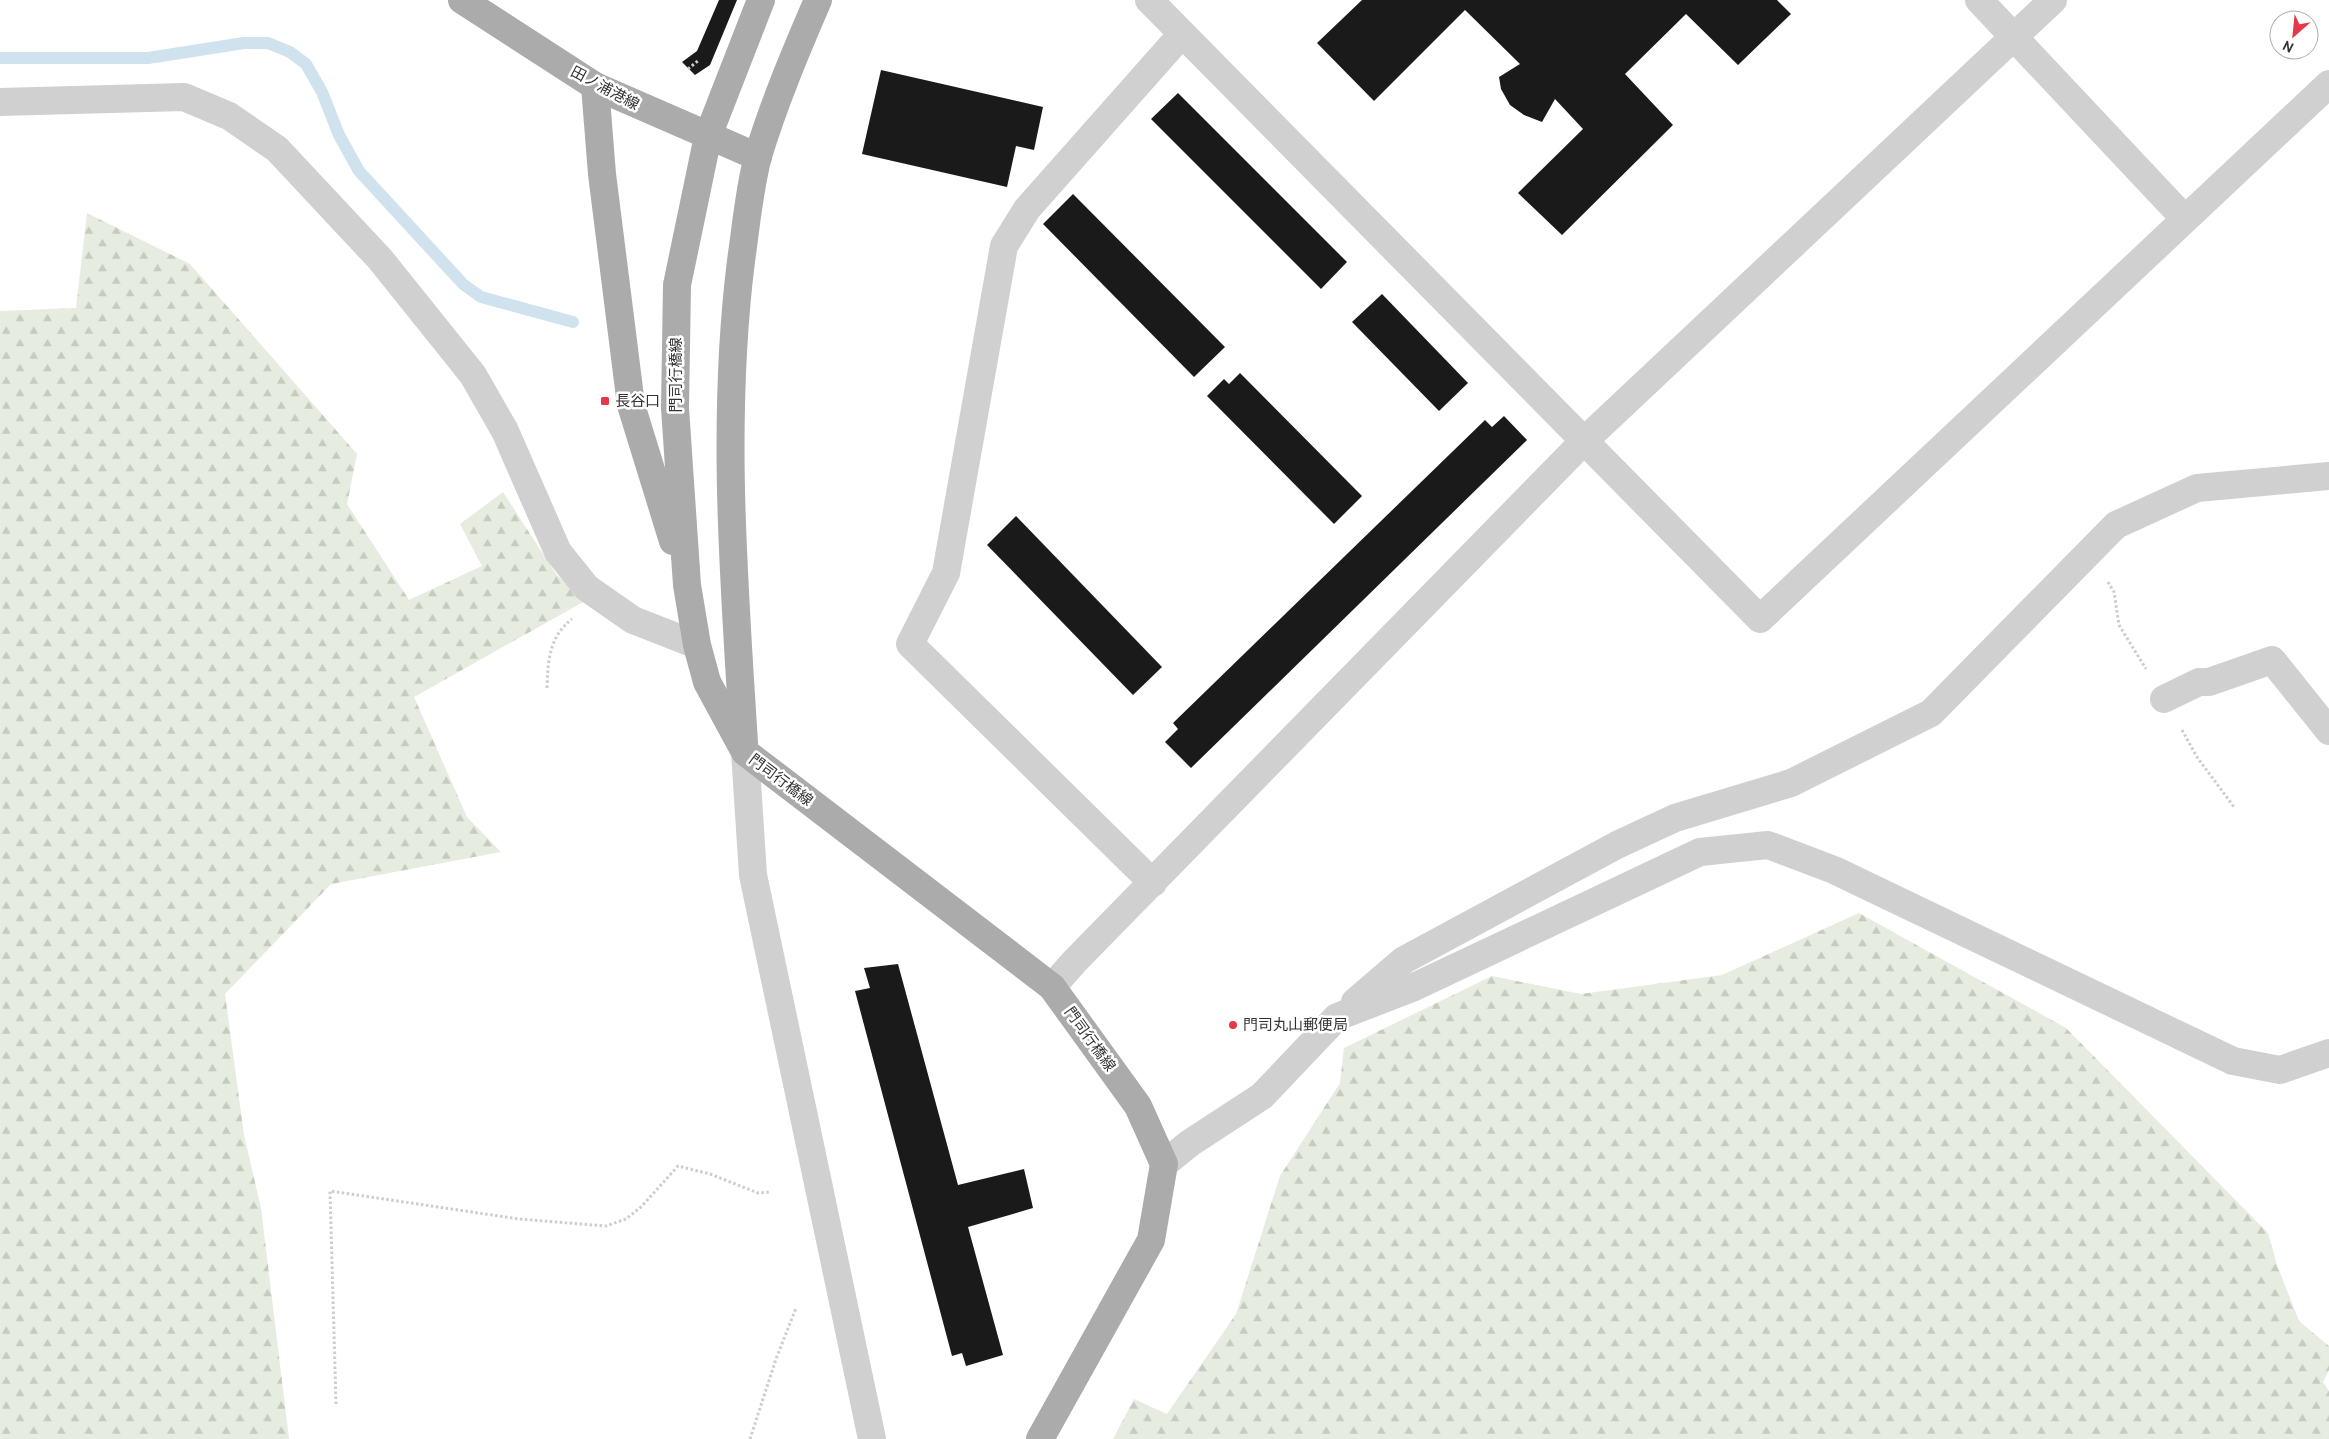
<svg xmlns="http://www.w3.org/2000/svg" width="2329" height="1439" font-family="Cabin,'Noto Sans JP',sans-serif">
  <defs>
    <pattern id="forest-firs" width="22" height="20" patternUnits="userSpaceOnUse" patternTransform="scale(1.25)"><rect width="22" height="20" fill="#e6ecdf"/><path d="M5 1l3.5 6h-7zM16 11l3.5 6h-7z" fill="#c6cbc0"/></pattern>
  </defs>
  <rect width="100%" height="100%" fill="#fff"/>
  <g fill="url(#forest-firs)">
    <path d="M87,213L190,264L357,454L347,504L409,600L482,566L460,524L503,492L556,574L585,601L414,697L467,817L501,852L331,884L225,994L244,1135L261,1208L289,1439H0V311L76,308Z"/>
    <path d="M1859,913L2066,1028L2268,1233L2277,1265L2299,1321L2329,1346V1370L2323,1382L2329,1391V1439H1113L1134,1399L1167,1414L1236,1314L1280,1176L1340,1083L1344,1048L1492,976L1581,994L1722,975Z"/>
  </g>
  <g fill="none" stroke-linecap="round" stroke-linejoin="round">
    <path stroke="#cfe2ee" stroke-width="12" d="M0,58H148L244,43H268L290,52L306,64L322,92L339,135L359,171L463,284L481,297L573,322"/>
  </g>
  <g fill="#1a1a1a">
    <path d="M719,0H737L710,65L695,75L682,62L697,51Z"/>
    <path d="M1362,0H1777L1791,14L1738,65L1686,14L1625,74L1673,125L1562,235L1518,193L1583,129L1555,99L1542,122L1524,115L1510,105L1501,89L1499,77L1520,64L1465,10L1374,101L1317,43Z"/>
    <path d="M881,70L1043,107L1034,150L1016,146L1007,187L862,154Z"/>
    <path d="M1178,93L1347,262L1321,289L1151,119Z"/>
    <path d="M1073,194L1225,347L1194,377L1043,224Z"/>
    <path d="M1382,294L1468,383L1439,411L1352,322Z"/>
    <path d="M1240,373L1362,496L1334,524L1207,396L1224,379L1229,384Z"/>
    <path d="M1504,416L1527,440L1191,768L1165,742L1178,729L1173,723L1485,420L1492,427Z"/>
    <path d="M1016,516L1162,667L1133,695L987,545Z"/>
    <path d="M898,964L958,1185L1024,1169L1033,1208L968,1227L1003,1355L966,1366L962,1353L952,1356L855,991L870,988L864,968Z"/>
  </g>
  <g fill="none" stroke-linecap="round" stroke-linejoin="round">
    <g stroke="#cdcdcd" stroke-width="3" stroke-dasharray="2.5 2.5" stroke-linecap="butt">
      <path d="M688,69L699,60"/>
      <path d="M2108,582L2114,592L2119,625L2146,669"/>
      <path d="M547,688C548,660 549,637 572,619"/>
      <path d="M2182,730L2197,757L2234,807"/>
      <path d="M336,1404L330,1191L519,1219L606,1226L626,1219L641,1207L678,1166L710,1174L758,1193L771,1192"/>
      <path d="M750,1439L776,1359L796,1308"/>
    </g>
    <g stroke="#d0d0d0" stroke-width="28">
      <path d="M1149,0L1760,619L2329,84"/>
      <path d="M1979,0L2184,218"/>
      <path d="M0,102L184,97L229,116L277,149L380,259L473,375L505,431L558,552L587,588L633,620L697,645"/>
      <path d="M2164,699L2199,682H2209L2272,660L2329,731"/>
      <path d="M745,752L753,875L872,1439"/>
      <path d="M1153,883L910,644L946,573L1004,246L1027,209L1182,34"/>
      <path d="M1052,987L1074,962L1583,442L2053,0"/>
      <path d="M1355,1002L1404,960L1617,845L1675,818L1791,783L1931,713L2116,525L2197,488L2329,476"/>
      <path d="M1164,1164L1190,1143L1262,1096L1337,1017L1412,988L1700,852L1768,845L1834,870L2233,1061L2280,1070L2329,1053"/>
    </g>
    <g stroke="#ababab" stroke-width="28">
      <path d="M462,0L595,86L758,157"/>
      <path d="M761,0L708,136L677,285L675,408L687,585L697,645L707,682L745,752L1052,987L1138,1106L1164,1164L1151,1240L1040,1439"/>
      <path d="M595,86L602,174L631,405L673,541"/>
      <path d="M744,743C734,582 721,421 741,261C746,227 749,190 758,156C774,103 796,51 818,0"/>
    </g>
  </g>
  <g fill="#e63946" stroke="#fff" stroke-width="2">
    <rect x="600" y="396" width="10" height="10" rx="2.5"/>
    <circle cx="1233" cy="1025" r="5"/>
  </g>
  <g text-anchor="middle" stroke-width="5" stroke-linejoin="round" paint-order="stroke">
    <g font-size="15" fill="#333" stroke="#fff">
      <text transform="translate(605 88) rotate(28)" y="5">田ノ浦港線</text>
      <text transform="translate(676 375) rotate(-90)" y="5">門司行橋線</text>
      <text transform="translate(781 780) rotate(37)" y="5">門司行橋線</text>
      <text transform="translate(1090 1039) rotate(54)" y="5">門司行橋線</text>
    </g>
    <g font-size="15" fill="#333" stroke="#fff" text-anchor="start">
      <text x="615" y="406">長谷口</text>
      <text x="1243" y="1030">門司丸山郵便局</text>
    </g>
  </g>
  <g transform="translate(2294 35) rotate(207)"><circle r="24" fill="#ffffff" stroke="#adadad"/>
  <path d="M0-4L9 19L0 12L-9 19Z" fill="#e63946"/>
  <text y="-8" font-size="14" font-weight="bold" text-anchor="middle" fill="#333333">N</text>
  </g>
</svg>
